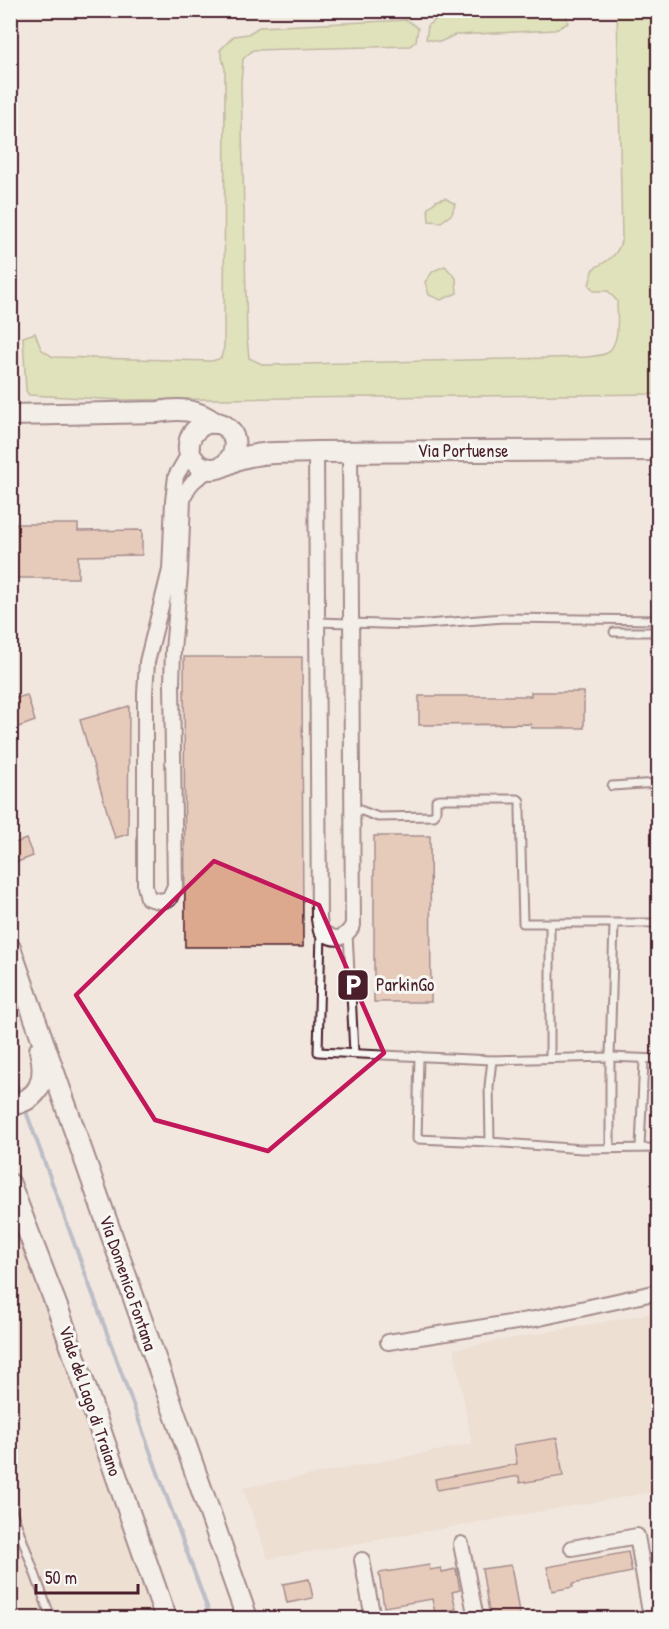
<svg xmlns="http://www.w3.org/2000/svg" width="669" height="1629" font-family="'Patrick Hand',sans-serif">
  <rect width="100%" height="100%" fill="#f1e7de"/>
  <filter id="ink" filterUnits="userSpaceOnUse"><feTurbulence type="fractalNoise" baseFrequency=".0167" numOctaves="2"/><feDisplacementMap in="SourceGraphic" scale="12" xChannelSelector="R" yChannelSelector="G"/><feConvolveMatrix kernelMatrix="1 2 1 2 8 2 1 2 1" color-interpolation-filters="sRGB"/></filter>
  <g filter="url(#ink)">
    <g fill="#ebd4c6">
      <path d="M11,1212L158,1618H11Z"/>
      <path d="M658,1312V1491L268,1559L243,1488L472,1444L454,1349Z"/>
    </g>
    <g fill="#c9db8f" stroke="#8a7d5d" stroke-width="1.5">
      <path d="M617,11H658V394L120,400L29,395L26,391L23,337L35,333L41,349L53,357L212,361L221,358L224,347L225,69L220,50L234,36L248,34L259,27L407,20L418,28L416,41L410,46L253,50L243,59L241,83L247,338L249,358L264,365L587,357C593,356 602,356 607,353C621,343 617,316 617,301L608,291H594L589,285L593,269C610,259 617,257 622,238Z"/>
      <path d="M457,12L566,14L568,23L555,30L455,35L440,42L426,39L428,25L440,17Z"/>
      <path d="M445,198L455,204L452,214L441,222L429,221L428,208L436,201Z"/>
      <path d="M445,266L456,278L457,293L441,300L429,295L425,282L433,271Z"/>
    </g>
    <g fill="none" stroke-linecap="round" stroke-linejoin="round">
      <g stroke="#7f8caa" stroke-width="4">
        <path d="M10,1068L21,1096"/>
        <path d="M24,1106L211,1618"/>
      </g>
    </g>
    <g fill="#dca98f" stroke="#4a1f2b" stroke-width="1.5">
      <path d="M10,524H78V531L142,530V555L78,556V578H10Z"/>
      <path d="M184,657H302L303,947H185Z"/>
      <path d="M531,692H584V728H531V724L419,725V696H531Z"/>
      <path d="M27,695L35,721L10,730V700Z"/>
      <path d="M129,706L128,834L115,838L80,720Z"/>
      <path d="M374,836H430L431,1002H374Z"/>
      <path d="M26,839L33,856L10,865V845Z"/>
      <path d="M557,1438L563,1476L520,1483L519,1476L437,1490L435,1479L517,1464L514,1445Z"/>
      <path d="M628,1552L632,1572L572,1584L573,1587L552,1591L547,1567Z"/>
      <path d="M429,1565L430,1570L441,1568L442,1572L456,1569L460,1590L452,1592L456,1609L435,1613L432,1599L384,1607L379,1573Z"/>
      <path d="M511,1565L520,1618H490L482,1569Z"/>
      <path d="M309,1579L313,1598L287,1603L283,1584Z"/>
    </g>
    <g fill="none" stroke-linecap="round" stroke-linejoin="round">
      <g stroke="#4a1f2b" stroke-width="11">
        <g id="lane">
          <path d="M317,622L414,625L504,618L658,620"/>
          <path d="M614,632H658"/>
          <path d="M612,786L658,783"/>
          <path d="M352,807L378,817L434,816L436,811V800L440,799H518L520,801V811L523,923H658"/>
          <path d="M321,931L318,1052L492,1060L610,1057L658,1059"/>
          <path d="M348,933L354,1053"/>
          <path d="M419,1056L417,1139L490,1142L582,1149L658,1148"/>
          <path d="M550,1058V924"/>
          <path d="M490,1142L489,1086L492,1060"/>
          <path d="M640,1147L644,1060"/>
          <path d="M610,1148V1057L614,924"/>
          <path d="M10,1505L51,1618"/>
        </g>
      </g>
      <g stroke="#4a1f2b" stroke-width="18">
        <g id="street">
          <path d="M190,452L176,476L173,501L170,570L147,662L145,693V886L148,898L159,901L169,899L175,886L172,684L173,650L180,574L183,500C188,483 196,478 211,469"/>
          <path d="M316,452L319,919L321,931C334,941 344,941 353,925L350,452"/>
          <path d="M388,1342L535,1319L658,1292"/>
          <path d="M461,1544L476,1618"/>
          <path d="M572,1548L637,1536L651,1618"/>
          <path d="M362,1560L373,1618"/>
        </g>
      </g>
      <g stroke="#4a1f2b" stroke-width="24">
        <g id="secondary">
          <path d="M10,415L158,412C179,408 197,409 215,423"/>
          <path d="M226,464C250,439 219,409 197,429C191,434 188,442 189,450C191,461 201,469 212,469C223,469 232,460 242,458C266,451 292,453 316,452L658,450"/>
          <path d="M10,948L247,1618"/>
          <path d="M10,1105C41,1100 47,1078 40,1050"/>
          <path d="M10,1184L59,1312L166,1618"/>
        </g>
      </g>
      <use href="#lane" stroke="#f6f6f2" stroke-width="7"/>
      <use href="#street" stroke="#f6f6f2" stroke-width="14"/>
      <use href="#secondary" stroke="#f6f6f2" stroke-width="20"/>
    </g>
  </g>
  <path d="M0 0H669V1629H0ZM214,861L319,905L384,1053L268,1151L155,1120L76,995Z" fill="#f1e7de" fill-opacity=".55" fill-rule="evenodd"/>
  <path fill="none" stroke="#c2185b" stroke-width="4.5" stroke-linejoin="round" d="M214,861L319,905L384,1053L268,1151L155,1120L76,995Z"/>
  <defs>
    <g id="parking-square" transform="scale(1.725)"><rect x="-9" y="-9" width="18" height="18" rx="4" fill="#4a1f2b" stroke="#f6f6f2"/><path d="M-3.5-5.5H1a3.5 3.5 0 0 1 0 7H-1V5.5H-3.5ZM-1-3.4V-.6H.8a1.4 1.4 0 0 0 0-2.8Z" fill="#fff"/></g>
  </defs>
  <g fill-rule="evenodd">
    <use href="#parking-square" x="353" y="985"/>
  </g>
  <g text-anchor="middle" stroke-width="6" stroke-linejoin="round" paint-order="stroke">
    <g font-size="18" fill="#4a1f2b" stroke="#f6f6f2">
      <text x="463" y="457">Via Portuense</text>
      <text transform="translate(128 1283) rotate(71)" y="6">Via Domenico Fontana</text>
      <text transform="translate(90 1401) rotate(71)" y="6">Viale del Lago di Traiano</text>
    </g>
    <g font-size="18" fill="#4a1f2b" stroke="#f6f6f2" text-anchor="start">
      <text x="376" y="991">ParkinGo</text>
    </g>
  </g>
  <rect width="669" height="1629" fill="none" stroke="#f6f6f2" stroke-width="36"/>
  <rect x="18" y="18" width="633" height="1593" fill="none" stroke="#4a1f2b" stroke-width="2" filter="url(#ink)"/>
  <path d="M36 1584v9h102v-9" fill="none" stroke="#4a1f2b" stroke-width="3"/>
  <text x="45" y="1584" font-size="18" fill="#4a1f2b" stroke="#f6f6f2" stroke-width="4.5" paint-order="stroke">50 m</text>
</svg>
